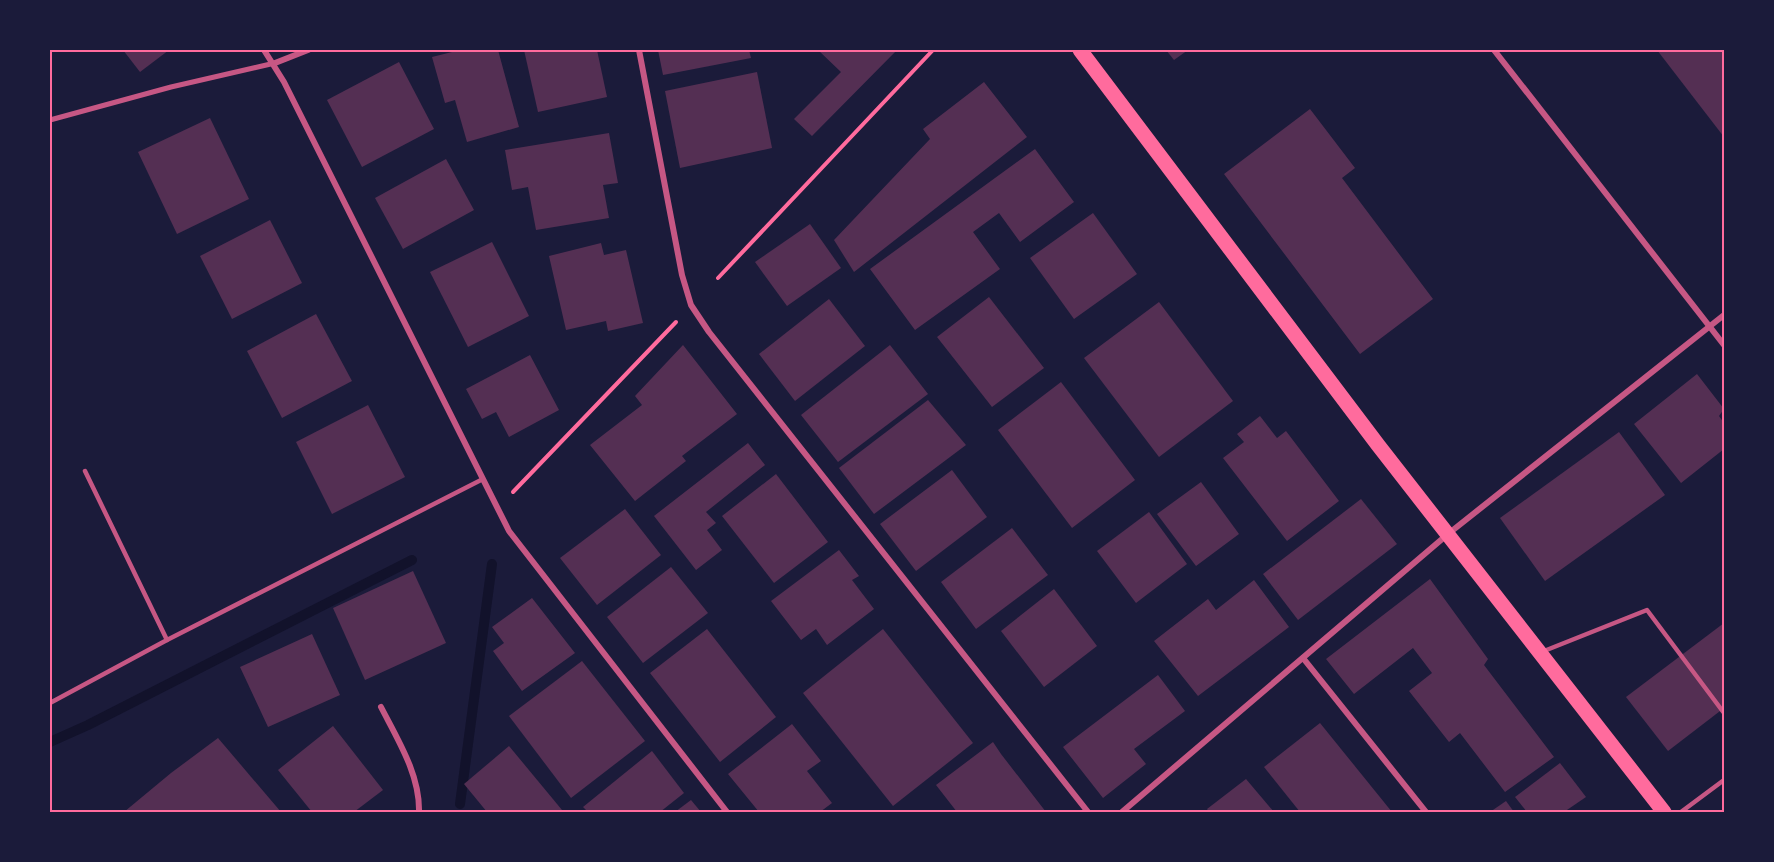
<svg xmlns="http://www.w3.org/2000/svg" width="1774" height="862" font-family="Overpass,sans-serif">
  <rect width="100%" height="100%" fill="#1b1b3a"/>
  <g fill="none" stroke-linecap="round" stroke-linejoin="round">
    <g stroke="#12122b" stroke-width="10">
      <path d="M50,742L88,725L412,560"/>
      <path d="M460,804L492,564"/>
    </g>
  </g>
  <g fill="#542f53">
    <path d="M123,50H169L140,72Z"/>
    <path d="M460,50H498L519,127L467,142L455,100L445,103L432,57Z"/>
    <path d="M524,50H597L607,97L538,112Z"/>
    <path d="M658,50H749L751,58L663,75Z"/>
    <path d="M818,50H897L812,136L794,119L841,72Z"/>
    <path d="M1166,50H1188L1174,60Z"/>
    <path d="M1657,50H1724V137Z"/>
    <path d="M399,62L434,129L362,167L327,100Z"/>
    <path d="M757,72L772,148L680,168L665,91Z"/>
    <path d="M984,82L1027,137L854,272L834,240L930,139L923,129Z"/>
    <path d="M1310,109L1355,168L1342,178L1433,299L1360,354L1224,174Z"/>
    <path d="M210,118L249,199L177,234L138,152Z"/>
    <path d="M609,133L618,183L603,185L609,218L536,230L528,187L512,190L505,150Z"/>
    <path d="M1035,149L1074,202L1020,242L999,213L973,232L1000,269L915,330L870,269Z"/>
    <path d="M446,159L474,210L403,249L375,198Z"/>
    <path d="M1093,213L1137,274L1074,319L1030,258Z"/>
    <path d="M270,220L302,283L232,319L200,256Z"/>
    <path d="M810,224L841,268L787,306L755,262Z"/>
    <path d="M492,242L529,316L468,347L430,272Z"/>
    <path d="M601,243L604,255L626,250L643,323L608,331L606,321L566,330L549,256Z"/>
    <path d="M989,297L1044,368L992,407L937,337Z"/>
    <path d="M829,299L865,346L795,401L759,354Z"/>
    <path d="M1159,302L1233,401L1159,457L1084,358Z"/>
    <path d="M316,314L352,381L282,418L247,351Z"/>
    <path d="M683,345L737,414L682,456L686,461L635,501L590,445L642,405L635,396Z"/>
    <path d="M890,345L928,394L838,462L801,415Z"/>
    <path d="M530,355L559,410L509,437L496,412L482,419L466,389Z"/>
    <path d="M1697,374L1724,409L1719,416L1724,423V449L1681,483L1634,424Z"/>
    <path d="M1061,382L1135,480L1072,528L998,430Z"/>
    <path d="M928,400L966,445L874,514L839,468Z"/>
    <path d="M368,405L405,477L332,514L296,442Z"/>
    <path d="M1260,416L1277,438L1286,431L1339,501L1287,541L1223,458L1244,442L1237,434Z"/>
    <path d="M1619,432L1665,495L1545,581L1500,518Z"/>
    <path d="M748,443L765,465L706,512L716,523L707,530L722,550L696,570L654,516Z"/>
    <path d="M952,470L987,517L916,571L880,524Z"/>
    <path d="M776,474L828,542L774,583L722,516Z"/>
    <path d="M1201,482L1239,534L1196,566L1157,514Z"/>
    <path d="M1361,499L1397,544L1298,620L1263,574Z"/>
    <path d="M625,509L661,555L597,605L560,558Z"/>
    <path d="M1149,512L1187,564L1136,603L1097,551Z"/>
    <path d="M1012,528L1048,575L976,629L941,582Z"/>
    <path d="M839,550L859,576L852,580L874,609L827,645L816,629L801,640L771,601Z"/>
    <path d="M671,567L708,613L643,663L607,617Z"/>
    <path d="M413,571L446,643L365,680L333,608Z"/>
    <path d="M1430,579L1488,659L1484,665L1554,757L1505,792L1460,733L1449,742L1409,691L1432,673L1413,648L1354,694L1326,659Z"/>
    <path d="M1254,580L1289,627L1198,696L1154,641L1208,599L1216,610Z"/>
    <path d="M1054,589L1097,646L1044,687L1001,631Z"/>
    <path d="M532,598L575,653L522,691L493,651L504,643L492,627Z"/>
    <path d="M1724,623V708L1668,751L1626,697Z"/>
    <path d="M707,629L776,717L720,762L650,673Z"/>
    <path d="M883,629L973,743L893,806L803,693Z"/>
    <path d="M312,634L340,695L268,727L240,667Z"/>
    <path d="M582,661L645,741L571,798L509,716Z"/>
    <path d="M1158,675L1185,711L1134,749L1146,764L1103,798L1063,747Z"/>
    <path d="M1320,723L1392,812H1300L1264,767Z"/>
    <path d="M792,724L821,761L807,771L832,803L820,812H759L728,774Z"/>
    <path d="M333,726L383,790L354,812H312L278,770Z"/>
    <path d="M218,738L281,812H124L171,773Z"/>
    <path d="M993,742L1001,754L1046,812H957L936,785Z"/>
    <path d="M509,746L562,810L558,812H487L464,784Z"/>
    <path d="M652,751L684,793L660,812H588L583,807Z"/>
    <path d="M1560,763L1586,797L1564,812H1527L1515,797Z"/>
    <path d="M1246,779L1274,812H1209L1207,809Z"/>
    <path d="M691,800L701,812H675Z"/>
    <path d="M1506,801L1514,812H1490Z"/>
  </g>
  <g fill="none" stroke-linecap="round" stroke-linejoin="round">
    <g stroke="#ff6b9d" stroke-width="4">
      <path d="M718,278L933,50"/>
      <path d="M513,492L676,322"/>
    </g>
    <g stroke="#c65784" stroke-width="4.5">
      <path d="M85,471L167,640"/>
      <path d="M1544,651L1647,610L1724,713"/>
      <path d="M50,703L167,640L481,480"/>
      <path d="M1681,812L1724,780"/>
    </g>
    <path stroke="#c65784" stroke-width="5" d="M50,120L171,87L275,63"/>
    <g stroke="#c65784" stroke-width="6">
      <path d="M264,50L284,82L509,531L727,812"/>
      <path d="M639,50L682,275L691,305L709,332L1088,812"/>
      <path d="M1494,50L1724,345"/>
      <path d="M275,63L308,50"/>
      <path d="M1303,658L1426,812"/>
      <path d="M381,707C398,740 420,775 419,812"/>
      <path d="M1122,812L1448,534L1724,315"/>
    </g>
    <path stroke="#ff6b9d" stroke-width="15" d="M1080,50L1378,445L1664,812"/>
  </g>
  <rect width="1774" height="862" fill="none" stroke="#1b1b3a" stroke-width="102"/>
  <rect x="51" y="51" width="1672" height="760" fill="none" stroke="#ff6b9d" stroke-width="2"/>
</svg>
